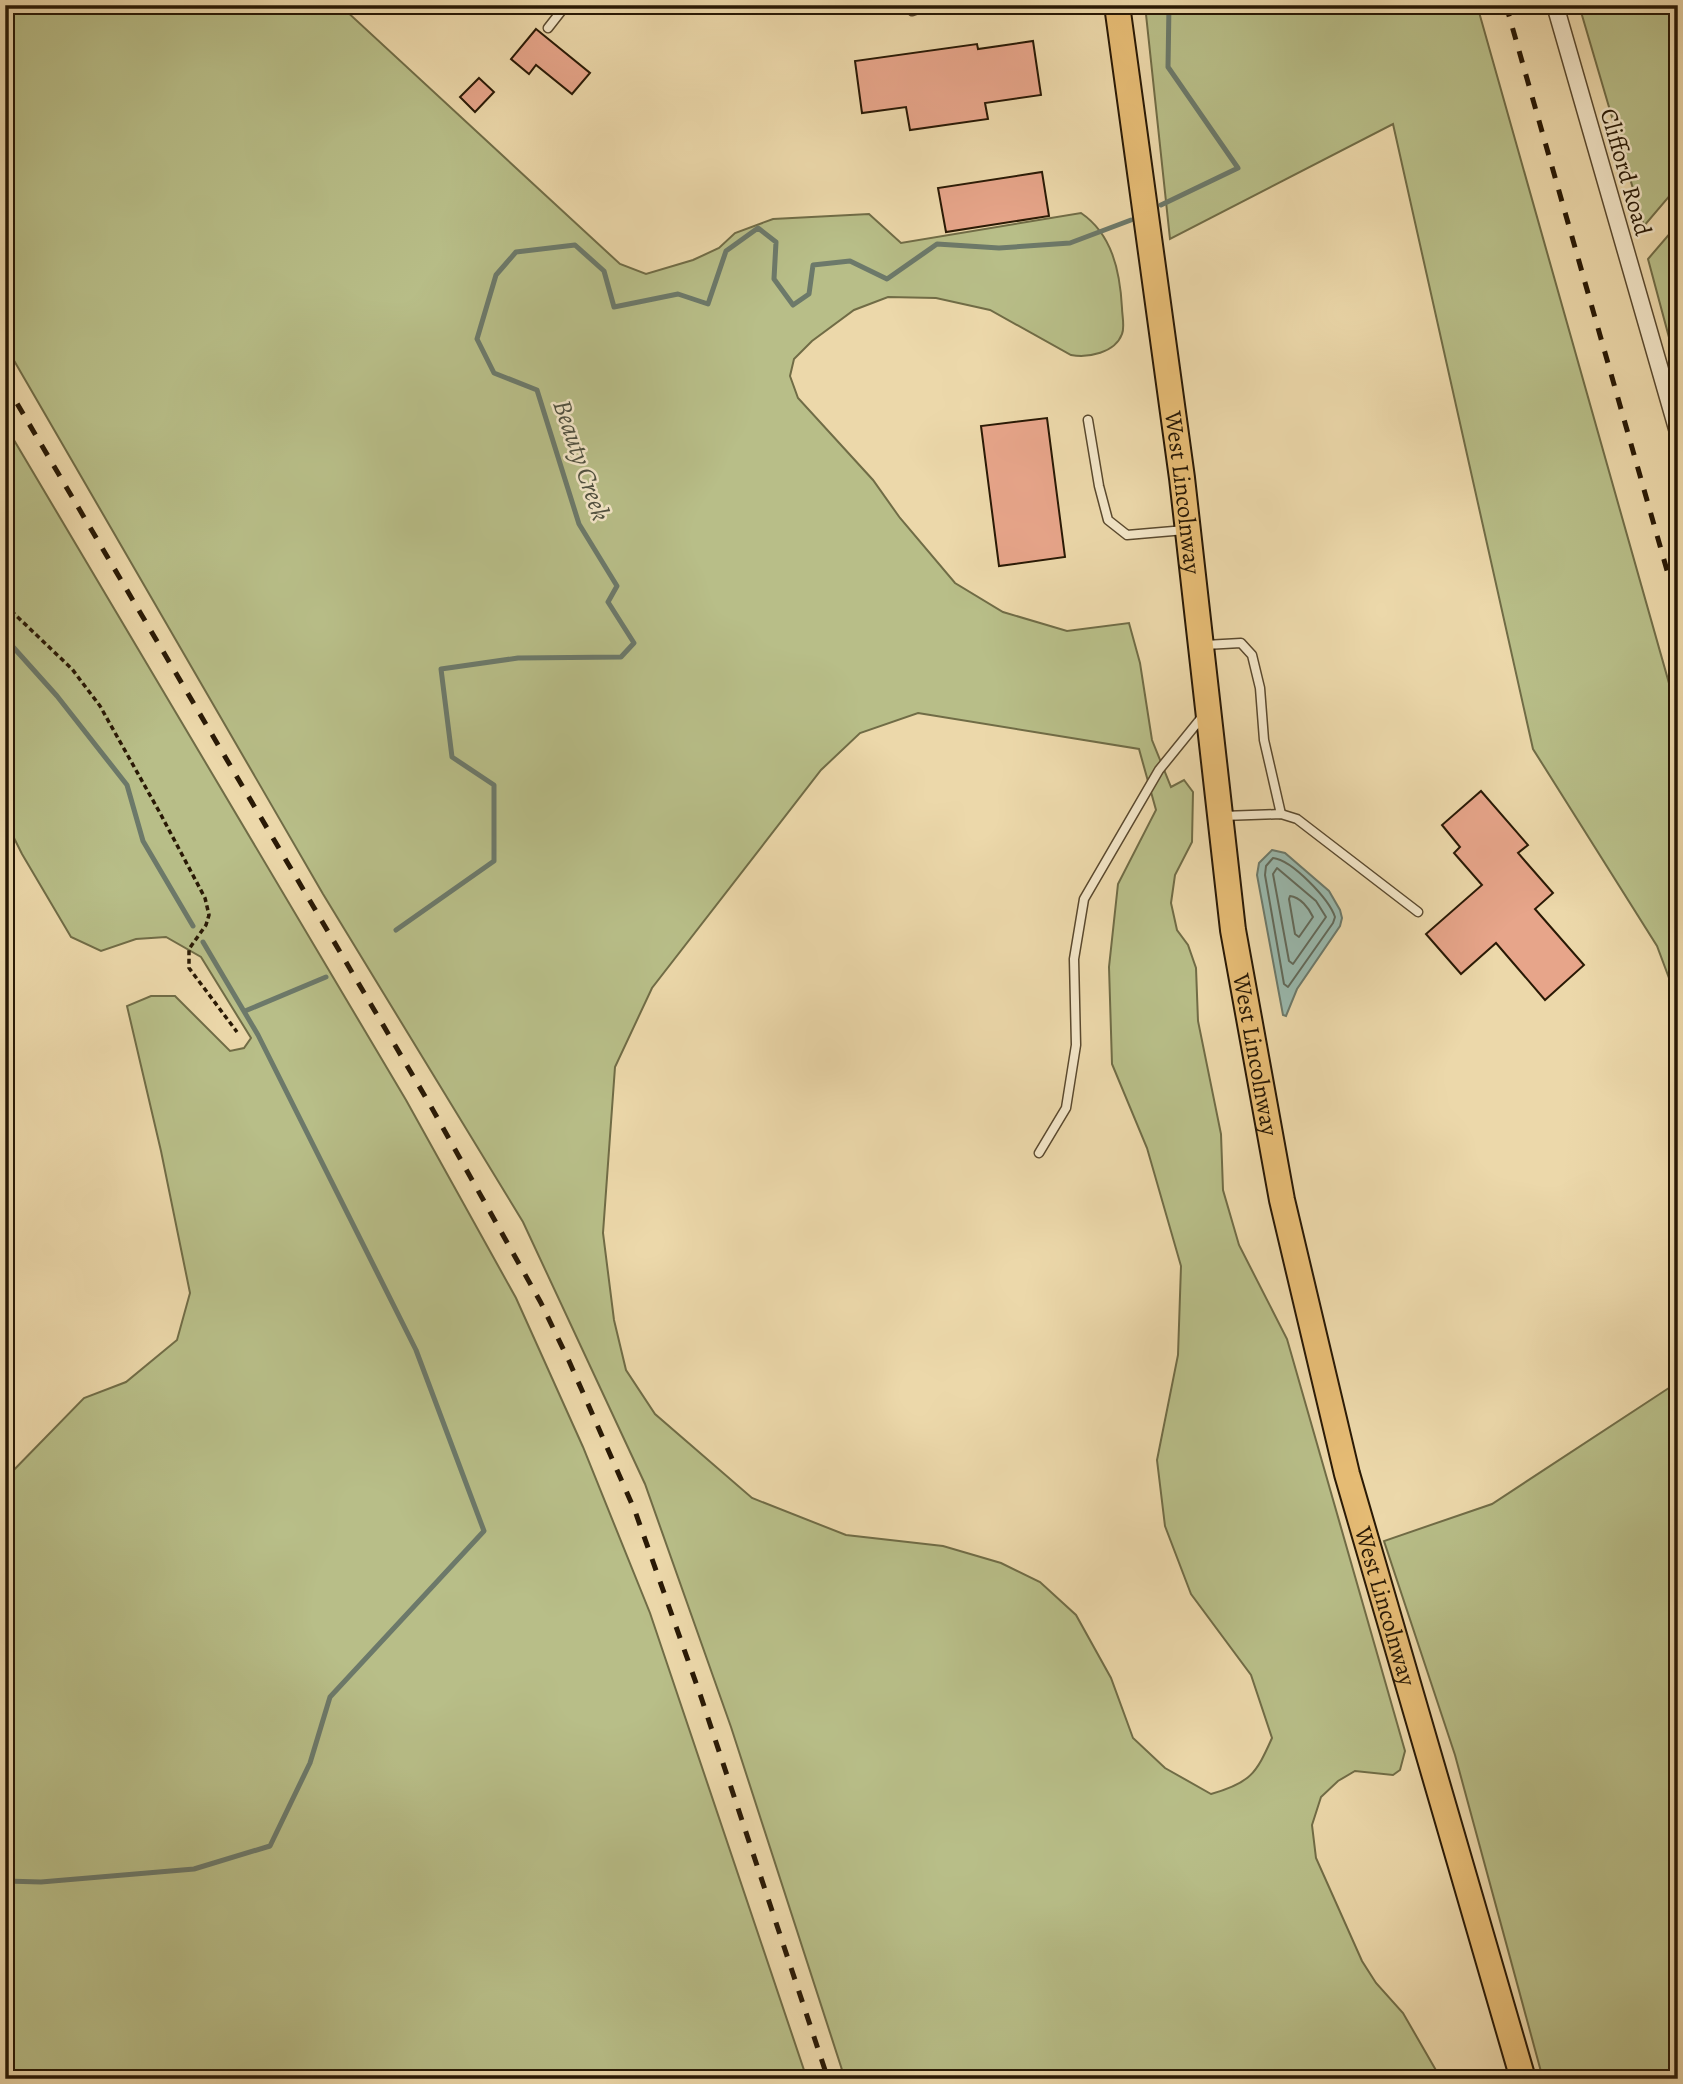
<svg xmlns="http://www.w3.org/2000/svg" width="1683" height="2084" font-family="Alegreya,serif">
  <rect width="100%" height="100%" fill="#ecd8aa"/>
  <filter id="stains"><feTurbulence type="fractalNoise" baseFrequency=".00286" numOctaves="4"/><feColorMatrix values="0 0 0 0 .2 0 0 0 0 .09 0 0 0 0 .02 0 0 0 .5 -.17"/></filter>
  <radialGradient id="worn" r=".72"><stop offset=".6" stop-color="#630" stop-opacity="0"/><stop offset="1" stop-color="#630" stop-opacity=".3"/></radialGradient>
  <g fill="#b8be88" stroke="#706c46" stroke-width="2" fill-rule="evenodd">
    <path d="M5,5H77L78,7L83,5H347L344,9L620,264L646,274L693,260L719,248L735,233L773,219L869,214L901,243L1081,213C1112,234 1120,271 1122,308C1122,315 1125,327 1122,334C1115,353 1088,358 1071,355L990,310L936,298L888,297L854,310L812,341L794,359L790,376L798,398L873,480L900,518L955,583L1003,612L1067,631L1129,623L1140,663L1152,740L1171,787L1184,780L1193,792L1192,842L1175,875L1171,903L1177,930L1188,945L1196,968L1198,1021L1221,1134L1223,1190L1239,1245L1287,1339L1405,1751L1400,1770L1393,1775L1355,1771L1338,1781L1321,1797L1312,1825L1316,1858L1362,1961L1376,1983L1403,2013L1441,2079H845L731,1727L645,1484L523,1222L323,894L5,345ZM918,713L1139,749L1156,810L1118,884L1109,967L1112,1064L1147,1148L1181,1266L1178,1355L1157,1460L1165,1526L1191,1594L1251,1675L1272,1738C1256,1774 1250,1783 1211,1794L1165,1768L1133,1738L1111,1678L1076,1615L1040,1582L1001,1563L943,1546L846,1535L752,1498L655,1414L626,1370L614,1320L603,1233L615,1067L652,988L821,770L860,733Z"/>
    <path d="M1145,5H1477L1678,715V1002L1657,946L1533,749L1393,124L1170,239Z"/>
    <path d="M1579,5H1678V186L1644,226Z"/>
    <path d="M1678,224V371L1648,259Z"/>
    <path d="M5,425L406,1100L516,1298L583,1447L650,1613L807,2079H5V1479L84,1398L126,1382L177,1340L190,1293L161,1151L127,1006L151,996H175L230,1051L244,1048L251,1038L201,957L166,937L136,939L101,951L71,937L22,854L5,820Z"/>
    <path d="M1678,1382V2079H1543L1455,1755L1384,1541L1492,1504Z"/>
  </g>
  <path fill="#99b9ae" stroke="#6c796a" stroke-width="2" d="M1272,850L1285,853L1329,891L1340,910L1342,918L1340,926L1297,989L1286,1016L1283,1015L1257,875L1259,863Z"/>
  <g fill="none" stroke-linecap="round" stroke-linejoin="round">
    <g stroke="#61695a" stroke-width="2">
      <path d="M1273,858C1292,860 1329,899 1335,917L1333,923L1288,987L1284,984L1265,875L1266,866Z"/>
      <path d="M1277,868L1316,901L1326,917L1293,964L1289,961L1273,874Z"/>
      <path d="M1290,896C1300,897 1309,908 1313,917L1299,937L1295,934L1289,899Z"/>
    </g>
    <g stroke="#6c796a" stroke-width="5">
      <path d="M1161,205L1238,168L1168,67L1169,5"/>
      <path d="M5,638L57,696L127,785L143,841L193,926"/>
      <path d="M396,930L494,861V785L452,757L441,669L518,658L621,657L634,643L608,602L617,586L579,524L537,390L494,373L477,339L496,275L516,252L575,245L604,271L614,307L678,294L708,304L726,251L758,228L776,242L774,279L793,305L809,294L813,265L850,261L887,279L937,244L999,248L1070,243L1131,220"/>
      <path d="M245,1011L326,977"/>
      <path d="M5,1881L41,1882L194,1869L270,1846L310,1763L330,1697L484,1531L416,1350L258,1035L203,942"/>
    </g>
  </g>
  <g fill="#e7a58a" stroke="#291905" stroke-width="2">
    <path d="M536,29L590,73L572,94L536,65L529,74L511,59Z"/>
    <path d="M1033,41L1041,95L985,103L988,119L910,130L906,107L862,113L855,61L977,44L978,49Z"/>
    <path d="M479,78L494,92L475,112L460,97Z"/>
    <path d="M1042,172L1049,216L946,232L938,188Z"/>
    <path d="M1047,418L1065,557L999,566L981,426Z"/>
    <path d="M1481,791L1528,845L1518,853L1553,893L1535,909L1584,965L1545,1000L1496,943L1461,974L1426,934L1482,885L1454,853L1460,847L1442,825Z"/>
  </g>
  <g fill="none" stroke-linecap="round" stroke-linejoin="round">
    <g stroke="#5a492e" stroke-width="11">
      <g id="lane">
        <path d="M912,11L929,5"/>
        <path d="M548,28L566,5"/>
        <path d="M1088,420L1099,486L1108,520L1127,535L1185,530"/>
        <path d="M1205,645L1241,643L1252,655L1260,688L1264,740L1281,814"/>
        <path d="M1223,816L1281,814L1297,819L1418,912"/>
        <path d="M1039,1153L1066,1108L1076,1045L1074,959L1084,899L1159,770L1202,717"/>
      </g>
    </g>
    <g stroke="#5a492e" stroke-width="19">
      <path id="street" d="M1555,5L1678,432"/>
    </g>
    <g stroke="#291905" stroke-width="28">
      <g id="primary">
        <path id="s1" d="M1117,5L1182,478L1233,930L1282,1200L1347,1474L1523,2079"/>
      </g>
    </g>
    <path stroke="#291905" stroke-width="3.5" stroke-dasharray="5 3.5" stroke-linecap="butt" d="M5,605L72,669L100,706L160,813L205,898L209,915L206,925L189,949V968L237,1032"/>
    <use href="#lane" stroke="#f3e6c8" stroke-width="8"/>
    <use href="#street" stroke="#f3e6c8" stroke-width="16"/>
    <use href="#primary" stroke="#e6bc75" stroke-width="24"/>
    <g stroke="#291905" stroke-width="5" stroke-dasharray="12 12" stroke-linecap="butt">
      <path d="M1506,5L1678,609"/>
      <path d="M5,383L429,1103L541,1303L569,1361L635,1511L701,1697L828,2079"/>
    </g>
  </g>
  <g text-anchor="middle" stroke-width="5" stroke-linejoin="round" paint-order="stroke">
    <g font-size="24" fill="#291905" stroke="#f3e6c8">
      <text transform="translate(1626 172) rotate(74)" y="8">Clifford Road</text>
      <text dy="8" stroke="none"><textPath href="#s1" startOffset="492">West Lincolnway</textPath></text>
      <text dy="8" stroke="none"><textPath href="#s1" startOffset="1059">West Lincolnway</textPath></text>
      <text dy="8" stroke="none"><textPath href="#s1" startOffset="1626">West Lincolnway</textPath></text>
    </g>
    <g font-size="26" font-style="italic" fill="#505140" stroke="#f3e6c8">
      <text transform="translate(582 460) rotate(71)" y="9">Beauty Creek</text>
    </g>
  </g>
  <rect width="1683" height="2084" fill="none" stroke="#ecd8aa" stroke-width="28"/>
  <rect x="7" y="7" width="1669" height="2070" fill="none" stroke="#291905" stroke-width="3.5"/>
  <rect x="14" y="14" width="1655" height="2056" fill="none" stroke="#291905" stroke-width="2"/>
  <rect width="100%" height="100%" filter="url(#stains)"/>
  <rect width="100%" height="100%" fill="url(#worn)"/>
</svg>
